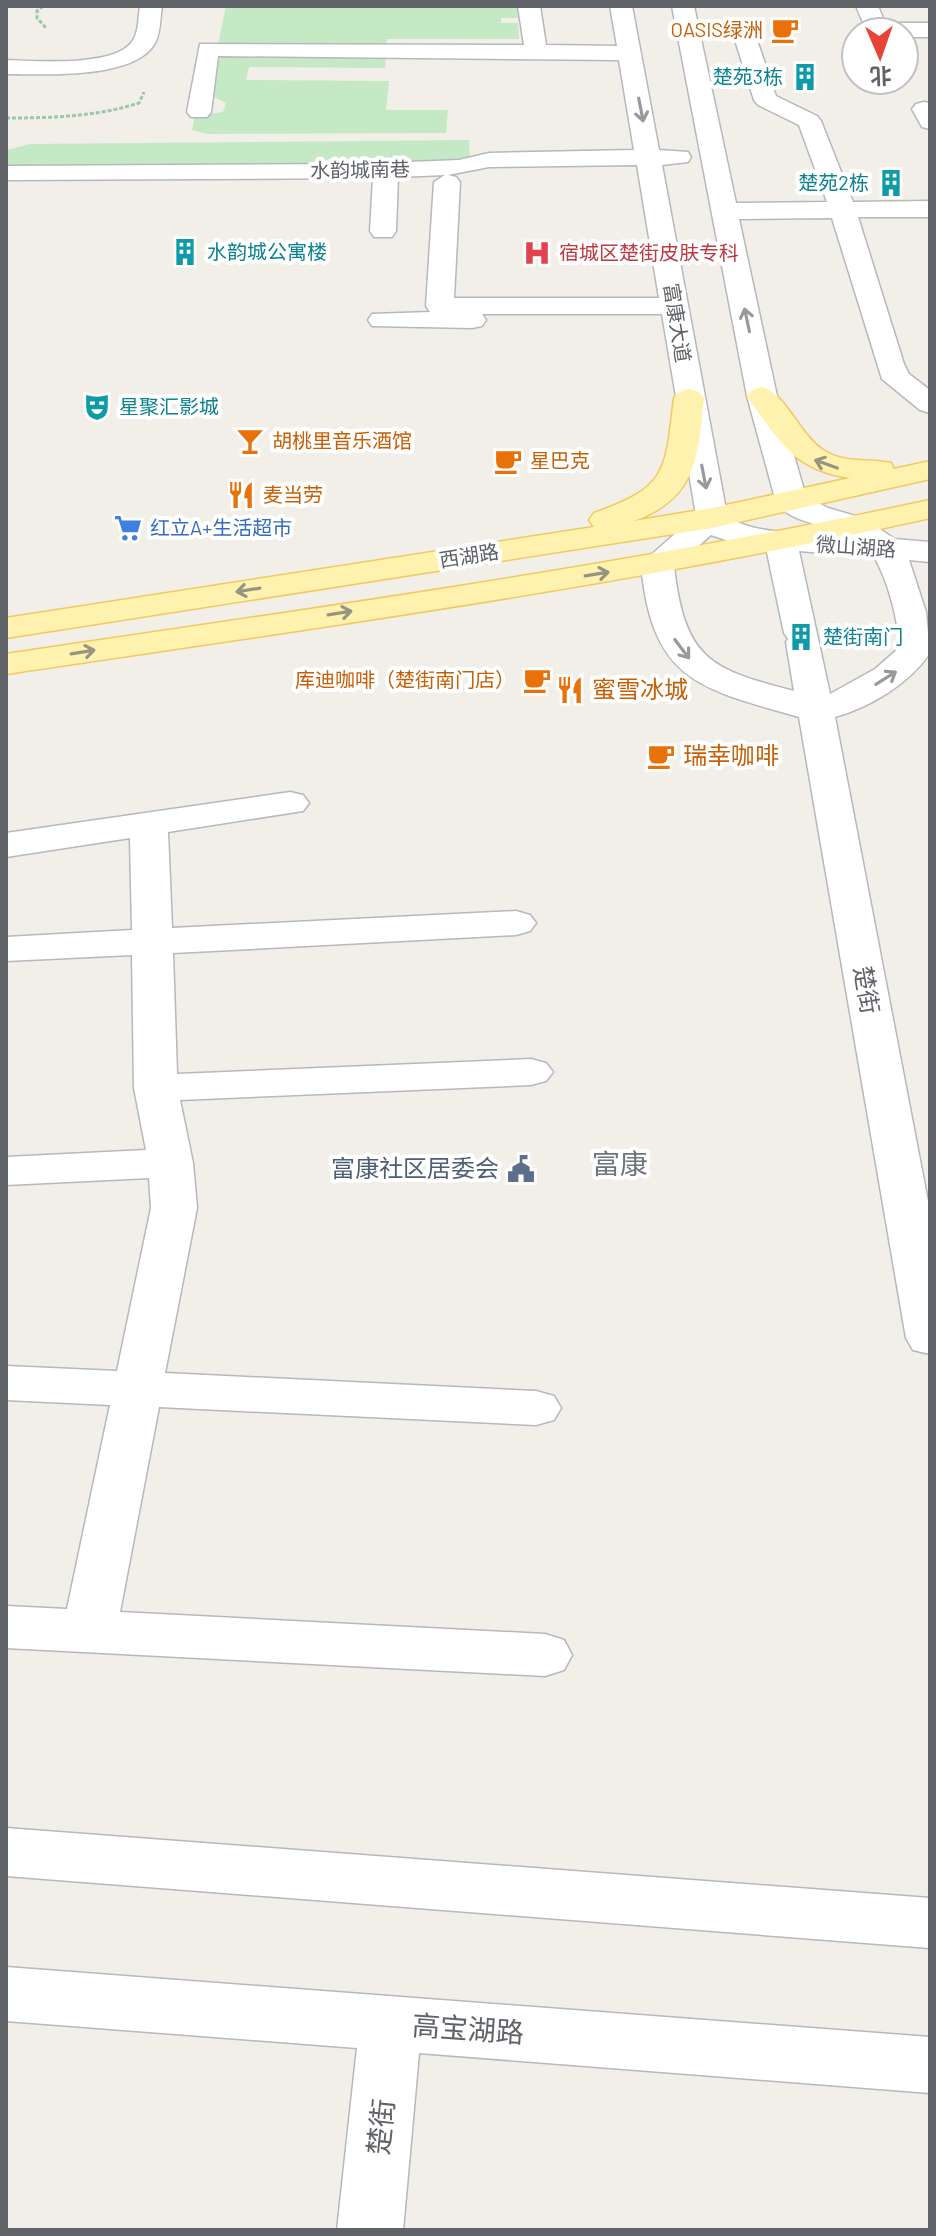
<svg xmlns="http://www.w3.org/2000/svg" width="936" height="2236" font-family="Barlow,'Noto Sans SC',sans-serif">
  <rect width="100%" height="100%" fill="#f1efe8"/>
  <g fill="#c5e8c5">
    <path d="M226,6H517L518,18H501V23H518L519,39H387L386,44L218,45Z"/>
    <path d="M238,54H386L385,68L249,67L246,80L389,81L386,110H448L446,133L207,134L192,130L195,116L223,112L226,103L212,96L216,62L224,56Z"/>
    <path d="M469,140L470,161L6,169V150L30,144Z"/>
  </g>
  <g fill="none" stroke-linecap="round" stroke-linejoin="round">
    <g stroke="#b5b8bc" stroke-width="3">
      <g id="minor">
        <path d="M140,6H162C160,18 161,32 155,43C135,80 42,74 6,74V60C35,61 112,67 131,43C139,34 138,18 140,6Z"/>
        <path d="M518,6H540L546,45L617,46L610,6H632L659,150L688,152L691,157L688,162L662,165L727,515C748,536 819,533 849,536C826,523 792,525 776,502L747,396L672,6H694L736,203L827,202L799,125L758,105L754,100L735,40L746,33L757,40L776,96L817,116L821,121L853,202L930,201V217H858L904,364L909,374L930,390V413L920,410L882,379L832,218L739,219L777,396L806,497L828,508L866,519L894,539L930,542V562L909,560L926,612L930,653C909,684 870,707 835,717L930,1212V1354L913,1350L906,1338L799,717C698,688 652,681 641,564L696,515L662,314H482L486,320L482,326L472,328L372,326L368,320L372,314L430,312L426,306L434,182L445,175L398,177L396,231L392,237H374L370,231L373,178L6,180V166L360,164L459,160L489,153L634,150L619,60L218,56L211,112L207,117H191L187,112L200,44L524,45ZM637,165L659,298H454L460,182L456,177L448,175L489,167ZM711,535L747,547L766,548L784,633L788,639L786,642L794,691C709,669 685,659 674,567ZM799,551L874,557C887,578 901,626 898,649L875,669L830,694Z"/>
        <path d="M856,6H878L885,23H930V37H904V32H867Z"/>
        <path d="M924,102L930,103V129L922,127L912,109L916,104Z"/>
        <path d="M290,792L303,795L309,803L303,811L168,832L172,928L516,911L530,915L536,923L530,931L516,935L173,953L177,1074L531,1059L546,1063L553,1072L546,1081L531,1085L180,1100L193,1163L197,1208L165,1373L536,1391L554,1396L561,1408L554,1420L536,1425L159,1407L120,1612L545,1634L564,1640L572,1655L564,1670L545,1676L6,1648V1606L67,1609L110,1405L6,1400V1366L117,1371L151,1208L149,1178L6,1185V1157L146,1150L134,1088L132,955L6,961V937L132,930L130,838L6,857V833Z"/>
        <path d="M6,1828L930,1898V1948L6,1876Z"/>
        <path d="M6,1967L930,2037V2093L419,2053L403,2230H337L357,2048L6,2021Z"/>
      </g>
    </g>
    <g stroke="#f2c960" stroke-width="3">
      <g id="major">
        <path d="M762,387C785,393 800,435 823,450C844,464 868,458 891,463L894,469L930,461V479L712,528L6,638V618L594,527L589,520L594,513C668,487 665,472 674,398L679,392L689,389L699,392L704,398C698,457 697,498 634,521L712,508L850,478C793,470 778,440 747,396L752,390Z"/>
        <path d="M930,500V518C624,586 315,628 6,674V654C315,608 624,566 930,500Z"/>
      </g>
    </g>
    <g stroke="#9cc7a9" stroke-width="3" stroke-dasharray="4 2" stroke-linecap="butt">
      <path d="M43,6L37,11V18L47,29"/>
      <path d="M6,118C51,118 95,117 139,103L144,92"/>
    </g>
    <use href="#minor" fill="#fff" fill-rule="evenodd"/>
    <use href="#major" fill="#fff2af" fill-rule="evenodd"/>
  </g>
  <defs><path id="oneway-shaft" d="M-6 0H5M1.5-3L5.5 0L1.5 3" fill="none" stroke-width="1.6" stroke-linecap="round" stroke-linejoin="round" transform="scale(2)"/></defs>
  <g stroke="#979a9d">
    <use href="#oneway-shaft" transform="translate(641 110) rotate(79)"/>
    <use href="#oneway-shaft" transform="translate(747 320) rotate(-102)"/>
    <use href="#oneway-shaft" transform="translate(704 477) rotate(79)"/>
    <use href="#oneway-shaft" transform="translate(682 649) rotate(53)"/>
    <use href="#oneway-shaft" transform="translate(886 678) rotate(-32)"/>
  </g>
  <g stroke="#979581">
    <use href="#oneway-shaft" transform="translate(826 464) rotate(-160)"/>
    <use href="#oneway-shaft" transform="translate(597 574) rotate(-9)"/>
    <use href="#oneway-shaft" transform="translate(248 590) rotate(171)"/>
    <use href="#oneway-shaft" transform="translate(340 613) rotate(-9)"/>
    <use href="#oneway-shaft" transform="translate(83 652) rotate(-9)"/>
  </g>
  <defs>
    <g id="cafe-bare" transform="scale(2.16)"><path d="M-5.5-4.5H6V0H3Q3 3.5 0 3.5H-2.5Q-5.5 3.5-5.5 0ZM3-3.2v2h1.7v-2ZM-6 4.5H4V6H-6Z" fill="#e8710a" stroke="#fff" stroke-width="2.5" paint-order="stroke"/></g>
    <g id="building-bare" transform="scale(2.16)"><path d="M-4-6H4V6H1V3H-1V6H-4ZM-2.5-4.3h1.7v1.8h-1.7ZM.8-4.3h1.7v1.8H.8ZM-2.5-1h1.7V.8h-1.7ZM.8-1h1.7V.8H.8Z" fill="#0f9aa8" stroke="#fff" stroke-width="2.5" paint-order="stroke"/></g>
    <g id="hospital-bare" transform="scale(2.16)"><path d="M-5-5h3v3.5h4V-5h3V5h-3V1.5h-4V5h-3Z" fill="#e0444e" stroke="#fff" stroke-width="2.5" paint-order="stroke"/></g>
    <g id="theatre-bare" transform="scale(2.16)"><path d="M-5-5.5Q0-4 5-5.5V0Q5 5 0 6Q-5 5-5 0ZM-3.3-2.5H-1v1.5H-3.3ZM1-2.5H3.3v1.5H1ZM-2.8 1Q0 5.5 2.8 1Z" fill="#0f9aa8" stroke="#fff" stroke-width="2.5" paint-order="stroke"/></g>
    <g id="bar-bare" transform="scale(2.16)"><path d="M-6-5H6L.8 .8V4.5H3.5V6h-7V4.5H-.8V.8Z" fill="#e8710a" stroke="#fff" stroke-width="2.5" paint-order="stroke"/></g>
    <g id="restaurant-bare" transform="scale(2.16)"><path d="M-5-6h1v4h1v-4h1v4h1v-4h1v5L-1.5 .5V6h-2V.5L-5-1ZM5-6V6H3V1.5H1.5Q1.5-4 5-6Z" fill="#e8710a" stroke="#fff" stroke-width="2.5" paint-order="stroke"/></g>
    <g id="supermarket-bare" transform="scale(2.16)"><path d="M-6-5.5h2.5l.6 2H6L4.5 2H-2.5L-4.4-4H-6ZM-1.5 3.2a1.3 1.3 0 1 0 .1 0ZM3 3.2a1.3 1.3 0 1 0 .1 0Z" fill="#3f7fe0" stroke="#fff" stroke-width="2.5" paint-order="stroke"/></g>
    <g id="civic-bare" transform="scale(2.16)"><path d="M-.6-6.5H3V-4.5H.6V-3L4-1V1h2V6H-6V1h2V-1L-.6-3ZM-1.2 2.5V6h2.4V2.5Z" fill="#5c6f8a" stroke="#fff" stroke-width="2.5" paint-order="stroke"/></g>
  </defs>
  <g fill-rule="evenodd">
    <use href="#cafe-bare" x="785" y="30"/>
    <use href="#building-bare" x="805" y="77"/>
    <use href="#building-bare" x="891" y="183"/>
    <use href="#building-bare" x="185" y="252"/>
    <use href="#hospital-bare" x="537" y="253"/>
    <use href="#theatre-bare" x="97" y="407"/>
    <use href="#bar-bare" x="250" y="441"/>
    <use href="#cafe-bare" x="508" y="461"/>
    <use href="#restaurant-bare" x="241" y="495"/>
    <use href="#supermarket-bare" x="128" y="528"/>
    <use href="#building-bare" x="801" y="637"/>
    <use href="#cafe-bare" x="537" y="680"/>
    <use href="#restaurant-bare" x="570" y="690"/>
    <use href="#cafe-bare" x="661" y="756"/>
    <use href="#civic-bare" x="521" y="1169"/>
  </g>
  <g text-anchor="middle" stroke-width="8" stroke-linejoin="round" paint-order="stroke">
    <g font-size="20" fill="#c56008" stroke="#fff" text-anchor="start">
      <text x="763" y="37" text-anchor="end">OASIS绿洲</text>
      <text x="272" y="448">胡桃里音乐酒馆</text>
      <text x="530" y="468">星巴克</text>
      <text x="263" y="502">麦当劳</text>
      <text x="515" y="687" text-anchor="end">库迪咖啡（楚街南门店）</text>
    </g>
    <g font-size="20" fill="#0d838f" stroke="#fff" text-anchor="start">
      <text x="783" y="84" text-anchor="end">楚苑3栋</text>
      <text x="869" y="190" text-anchor="end">楚苑2栋</text>
      <text x="207" y="259">水韵城公寓楼</text>
      <text x="119" y="414">星聚汇影城</text>
      <text x="823" y="644">楚街南门</text>
    </g>
    <g font-size="20" fill="#5f6368" stroke="#fff">
      <text transform="translate(360 170) rotate(-1)" y="7">水韵城南巷</text>
      <text transform="translate(677 323) rotate(81)" y="7">富康大道</text>
      <text transform="translate(856 547) rotate(4)" y="7">微山湖路</text>
      <text transform="translate(469 556) rotate(-9)" y="7">西湖路</text>
    </g>
    <g font-size="20" fill="#be3a42" stroke="#fff" text-anchor="start">
      <text x="559" y="260">宿城区楚街皮肤专科</text>
    </g>
    <g font-size="20" fill="#366cbe" stroke="#fff" text-anchor="start">
      <text x="150" y="535">红立A+生活超市</text>
    </g>
    <g font-size="24" fill="#c56008" stroke="#fff" text-anchor="start">
      <text x="592" y="698">蜜雪冰城</text>
      <text x="683" y="764">瑞幸咖啡</text>
    </g>
    <g font-size="24" fill="#5f6368" stroke="#fff">
      <text transform="translate(866 990) rotate(80)" y="8">楚街</text>
    </g>
    <g font-size="24" fill="#4e5e75" stroke="#fff" text-anchor="end">
      <text x="499" y="1177">富康社区居委会</text>
    </g>
    <g font-size="28" fill="#70757a" stroke="#fff">
      <text x="620" y="1174">富康</text>
    </g>
    <g font-size="28" fill="#5f6368" stroke="#fff">
      <text transform="translate(468 2029) rotate(4)" y="10">高宝湖路</text>
      <text transform="translate(381 2127) rotate(-84)" y="10">楚街</text>
    </g>
  </g>
  <rect width="936" height="2236" fill="none" stroke="#5f6368" stroke-width="16"/>
  <g transform="translate(880 56) rotate(178)"><circle r="38" fill="#ffffff" stroke="#bfc1c3" stroke-width="2"/>
  <path d="M0-6L14 30L0 20L-14 30Z" fill="#ea4335"/>
  <text y="-12" font-size="22" font-weight="bold" text-anchor="middle" fill="#5f6368">北</text>
  </g>
</svg>
